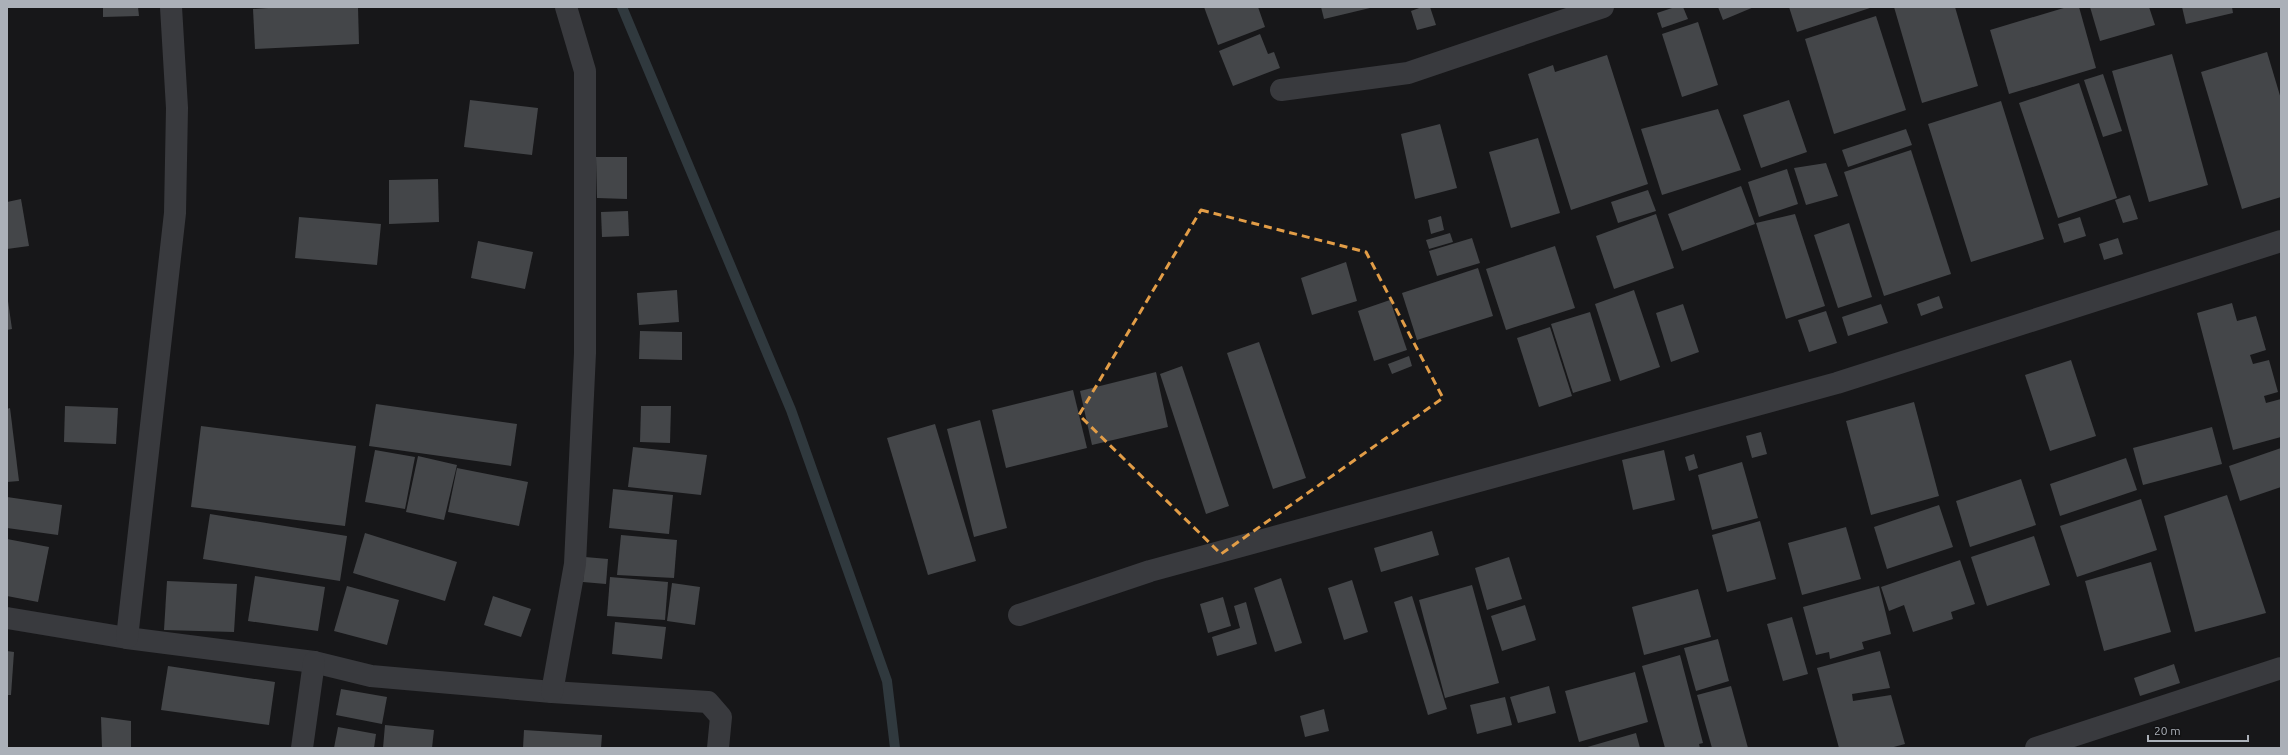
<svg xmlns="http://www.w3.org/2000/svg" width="2288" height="755" font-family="Ubuntu,sans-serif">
  <rect width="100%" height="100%" fill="#171719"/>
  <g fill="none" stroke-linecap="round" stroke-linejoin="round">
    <path stroke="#30393e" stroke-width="10" d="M622,7L791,410L887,681L895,748"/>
  </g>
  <g fill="#444649">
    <path d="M103,7H138L139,16L103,17Z"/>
    <path d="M282,7H358L359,44L255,49L253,9Z"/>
    <path d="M1204,7H1258L1265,27L1218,45Z"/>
    <path d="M1321,7H1370V8L1324,19Z"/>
    <path d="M1422,7H1430L1436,25L1417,30L1411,11Z"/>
    <path d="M1675,7H1683L1688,19L1662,28L1657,13Z"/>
    <path d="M1718,7H1754L1723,20Z"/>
    <path d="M1789,7H1873L1797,32Z"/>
    <path d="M1894,7H1955L1978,86L1922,103Z"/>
    <path d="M2067,7H2079L2096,68L2009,94L1990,30Z"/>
    <path d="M2090,7H2149L2155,25L2100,41Z"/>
    <path d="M2182,7H2232L2233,13L2186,24Z"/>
    <path d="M1876,16L1906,110L1834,134L1805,39Z"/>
    <path d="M1698,22L1718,85L1682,97L1662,34Z"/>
    <path d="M1260,34L1268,54L1274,52L1280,68L1233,86L1219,51Z"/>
    <path d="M2267,52L2281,99V197L2242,209L2201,72Z"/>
    <path d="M2172,54L2208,185L2149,202L2112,71Z"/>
    <path d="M1607,55L1648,184L1571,210L1528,74L1553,65L1555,72Z"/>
    <path d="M2103,74L2122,131L2103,137L2084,80Z"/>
    <path d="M2079,83L2117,198L2058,218L2019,103Z"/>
    <path d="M470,100L538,108L532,155L464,147Z"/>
    <path d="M1789,100L1807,152L1761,168L1743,115Z"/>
    <path d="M2001,101L2044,239L1971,262L1928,124Z"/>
    <path d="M1718,109L1741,170L1662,195L1641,129Z"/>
    <path d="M1440,124L1457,188L1415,199L1401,134Z"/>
    <path d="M1906,129L1912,145L1848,167L1842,150Z"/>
    <path d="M1538,138L1560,213L1511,228L1489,152Z"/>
    <path d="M1911,150L1951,274L1884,296L1844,172Z"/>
    <path d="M596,157H627V199L597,198Z"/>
    <path d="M1826,163L1838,196L1806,205L1794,168Z"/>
    <path d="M1787,169L1798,204L1759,217L1748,182Z"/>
    <path d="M438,179L439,222L389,224V180Z"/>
    <path d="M1741,186L1755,224L1682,251L1668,214Z"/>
    <path d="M1648,190L1656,211L1618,223L1611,202Z"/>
    <path d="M2130,195L2138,219L2123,223L2115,200Z"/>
    <path d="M21,199L29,246L7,249V202Z"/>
    <path d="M628,211L629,236L602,237L601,212Z"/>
    <path d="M1656,214L1674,268L1614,289L1596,236Z"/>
    <path d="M1795,214L1825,306L1786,319L1756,223Z"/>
    <path d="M1441,216L1444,230L1431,234L1428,220Z"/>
    <path d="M299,217L381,224L377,265L295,258Z"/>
    <path d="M2080,217L2086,236L2064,243L2058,224Z"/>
    <path d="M1849,223L1872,297L1838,308L1814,235Z"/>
    <path d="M1450,233L1453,242L1429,249L1426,240Z"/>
    <path d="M1472,238L1480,263L1437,276L1429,251Z"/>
    <path d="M2118,238L2123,254L2104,260L2099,244Z"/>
    <path d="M478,241L533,252L525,289L471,278Z"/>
    <path d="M1555,246L1575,308L1506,330L1486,269Z"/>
    <path d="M1346,262L1357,301L1312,315L1301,278Z"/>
    <path d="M1478,268L1493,316L1417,340L1402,293Z"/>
    <path d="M677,290L679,322L639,325L637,293Z"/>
    <path d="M1634,290L1660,367L1620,381L1595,304Z"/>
    <path d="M7,294L12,329L7,330Z"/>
    <path d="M1939,296L1943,308L1921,316L1917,304Z"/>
    <path d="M1390,300L1407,350L1374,361L1358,311Z"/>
    <path d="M2232,303L2237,321L2256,316L2266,350L2250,355L2253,364L2269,360L2278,392L2264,396L2266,403L2281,399V437L2233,450L2197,313Z"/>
    <path d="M1683,304L1699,352L1671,362L1656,313Z"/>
    <path d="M1881,304L1888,323L1848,336L1842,317Z"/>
    <path d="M1826,311L1837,343L1809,352L1798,320Z"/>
    <path d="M1590,312L1611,381L1573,393L1551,324Z"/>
    <path d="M1550,327L1572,396L1539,407L1517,338Z"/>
    <path d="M640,331L682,332V360L639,359Z"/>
    <path d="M1259,342L1306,478L1273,489L1227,353Z"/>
    <path d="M1409,356L1412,366L1392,374L1388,364Z"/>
    <path d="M2071,360L2096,436L2050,451L2025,375Z"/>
    <path d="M1182,366L1229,506L1206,514L1160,374Z"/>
    <path d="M1156,372L1168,427L1092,445L1080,391Z"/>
    <path d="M1073,390L1087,448L1006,468L992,410Z"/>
    <path d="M1914,402L1939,496L1871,515L1846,421Z"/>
    <path d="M376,404L517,424L511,466L369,446Z"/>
    <path d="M65,406L118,408L116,444L64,442Z"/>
    <path d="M641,406H671L670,443L640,442Z"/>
    <path d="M10,408L19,481L7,482V409Z"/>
    <path d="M980,420L1007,528L974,537L947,429Z"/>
    <path d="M935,424L976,561L928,575L887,438Z"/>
    <path d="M201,426L356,446L345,526L191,507Z"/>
    <path d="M2212,427L2222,464L2143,485L2133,448Z"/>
    <path d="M1761,432L1767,454L1752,458L1746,436Z"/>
    <path d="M633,447L707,455L701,495L628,487Z"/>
    <path d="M2281,448V487L2240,501L2229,466Z"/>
    <path d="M375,450L415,457L405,509L365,502Z"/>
    <path d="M1664,450L1675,500L1633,510L1622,460Z"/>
    <path d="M1694,454L1698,468L1689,471L1685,457Z"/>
    <path d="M418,456L457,465L444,520L406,512Z"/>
    <path d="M2126,458L2137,490L2060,516L2050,484Z"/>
    <path d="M1742,462L1758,518L1712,530L1698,475Z"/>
    <path d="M457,468L528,482L519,526L448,512Z"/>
    <path d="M2021,479L2036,525L1970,547L1956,501Z"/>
    <path d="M613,489L673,495L669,534L609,528Z"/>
    <path d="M2227,495L2266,613L2195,632L2164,516Z"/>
    <path d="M7,497L62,505L58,535L7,528Z"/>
    <path d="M2141,499L2157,550L2077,577L2060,526Z"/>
    <path d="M1939,505L1953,547L1887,569L1874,527Z"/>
    <path d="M210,514L347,536L340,581L203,559Z"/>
    <path d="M1760,521L1776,579L1727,592L1712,535Z"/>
    <path d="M1846,527L1861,579L1802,595L1788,543Z"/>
    <path d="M1432,531L1439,555L1381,572L1374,548Z"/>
    <path d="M365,533L457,562L445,601L353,573Z"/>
    <path d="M621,535L677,540L674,578L617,575Z"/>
    <path d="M2034,536L2050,585L1987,606L1971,557Z"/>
    <path d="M7,539L49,547L38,602L7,596Z"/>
    <path d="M585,557L608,559L606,584L583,582Z"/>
    <path d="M1509,557L1522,599L1487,610L1475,568Z"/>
    <path d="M1960,560L1975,604L1951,612L1953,619L1913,632L1904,605L1889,611L1881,587Z"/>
    <path d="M2151,562L2171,632L2104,651L2085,581Z"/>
    <path d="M255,576L325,587L318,631L248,621Z"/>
    <path d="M610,577L668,582L665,620L607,616Z"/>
    <path d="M1281,578L1302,643L1275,652L1254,588Z"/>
    <path d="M1352,580L1368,632L1344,640L1328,588Z"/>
    <path d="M167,581L237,584L234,632L164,630Z"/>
    <path d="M672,583L700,587L695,625L667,621Z"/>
    <path d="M1472,585L1499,683L1445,698L1419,600Z"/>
    <path d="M347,586L399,600L387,645L334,631Z"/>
    <path d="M1879,586L1891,634L1862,642L1864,649L1830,659L1829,652L1816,655L1803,607Z"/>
    <path d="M1698,589L1711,637L1644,655L1632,607Z"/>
    <path d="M493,596L531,609L521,637L484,625Z"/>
    <path d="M1412,596L1447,709L1428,715L1394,602Z"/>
    <path d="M1223,597L1231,626L1208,633L1200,604Z"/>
    <path d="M1246,602L1257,644L1217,656L1212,637L1240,628L1234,606Z"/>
    <path d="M1525,605L1536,640L1502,651L1491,616Z"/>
    <path d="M1792,617L1808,674L1783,681L1767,624Z"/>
    <path d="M615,622L666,627L662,659L612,654Z"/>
    <path d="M1718,639L1729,681L1696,691L1684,648Z"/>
    <path d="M7,651L14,652L11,695H7Z"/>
    <path d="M1880,651L1890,688L1852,694L1853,701L1891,695L1905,744L1890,748H1839L1817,668Z"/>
    <path d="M1680,655L1703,743L1699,744L1700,748H1665L1642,666Z"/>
    <path d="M2174,664L2180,683L2140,696L2134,678Z"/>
    <path d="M168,666L275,682L269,725L161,710Z"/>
    <path d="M1635,672L1648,722L1579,742L1565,691Z"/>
    <path d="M1549,686L1556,713L1518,723L1510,697Z"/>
    <path d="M1731,686L1748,748H1712L1697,695Z"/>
    <path d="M341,689L387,697L382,724L336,715Z"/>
    <path d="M1505,697L1512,725L1477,734L1470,705Z"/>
    <path d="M1324,709L1329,731L1305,737L1300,716Z"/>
    <path d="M101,717L131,721V748H102Z"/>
    <path d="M385,725L434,730L432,748H383Z"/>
    <path d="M338,727L376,734L374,748H334Z"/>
    <path d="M524,730L602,735L601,748H523Z"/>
    <path d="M1636,733L1640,748H1584Z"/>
  </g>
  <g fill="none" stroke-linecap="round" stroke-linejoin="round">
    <g stroke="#393a3e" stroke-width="22">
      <path d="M1281,90L1408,73L1603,7"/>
      <path d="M1019,615L1150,571L1837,383L2281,241"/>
      <path d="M7,618L127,638L314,662L371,676L552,692L708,702L721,717L718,748"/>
      <path d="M127,638L175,213L177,108L171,7"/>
      <path d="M552,692L575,564L585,353V71L566,7"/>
      <path d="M302,748L314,662"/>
      <path d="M2036,748L2281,668"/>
    </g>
  </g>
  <path fill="none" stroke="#e29d47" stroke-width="3" stroke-dasharray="8 5" stroke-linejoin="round" d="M1201,210L1366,252L1443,398L1221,554L1079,415Z"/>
  <rect width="2288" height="755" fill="none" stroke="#abb0b8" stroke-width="16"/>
  <path d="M2148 735v6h100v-6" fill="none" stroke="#abb0b8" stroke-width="2"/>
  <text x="2154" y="735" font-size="12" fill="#abb0b8" stroke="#121214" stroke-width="3" paint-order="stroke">20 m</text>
</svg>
